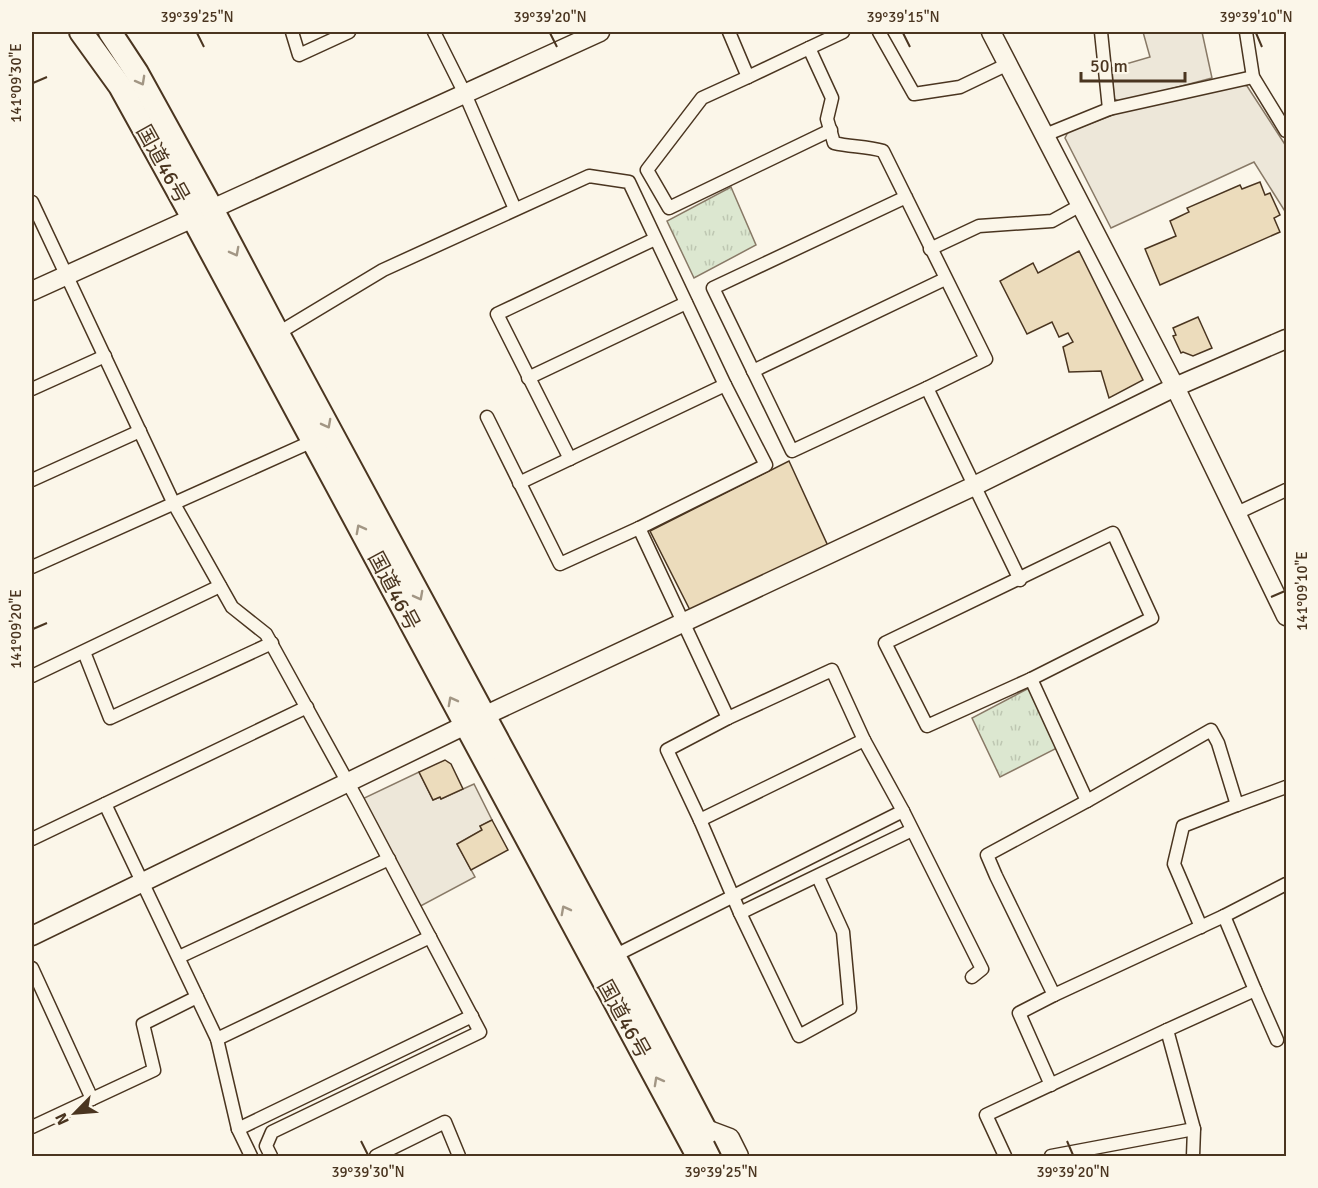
<svg xmlns="http://www.w3.org/2000/svg" width="1318" height="1188" font-family="Signika,'Noto Sans JP',sans-serif">
  <defs>
    <pattern id="park-tufts" width="24" height="20" patternUnits="userSpaceOnUse" patternTransform="scale(1.5)"><rect width="24" height="20" fill="#dce7d0"/><path d="M3 7l-1-3M5 7V3M7 7l1-3M15 17l-1-3M17 17v-4M19 17l1-3" fill="none" stroke="#bec7b2"/></pattern>
  </defs>
  <rect width="100%" height="100%" fill="#fbf6e9"/>
  <g fill="url(#park-tufts)" stroke="#887966" stroke-width="1.5">
    <path d="M731,187L756,245L694,278L667,221Z"/>
    <path d="M1029,688L1057,748L1000,777L972,718Z"/>
  </g>
  <g fill="#ede7d9" stroke="#887966" stroke-width="1.5">
    <path d="M1143,32H1202L1212,78L1121,102L1114,99L1112,68L1150,57Z"/>
    <path d="M1240,84L1247,86L1286,146V213L1254,162L1111,228L1065,138L1068,132L1118,113Z"/>
    <path d="M419,772L433,800L440,797L441,799L474,784L492,820L480,826L482,830L457,844L475,877L415,909L358,801Z"/>
  </g>
  <g fill="#ecdcbc" stroke="#4a3520" stroke-width="1.5">
    <path d="M1260,182L1265,195L1270,193L1280,215L1274,218L1280,232L1160,285L1145,249L1176,236L1170,221L1189,212L1187,208L1240,185L1242,189Z"/>
    <path d="M1079,251L1143,380L1109,398L1101,371L1069,372L1063,347L1073,342L1068,333L1059,337L1052,322L1027,334L1000,281L1033,263L1038,273Z"/>
    <path d="M1198,317L1212,348L1193,356L1183,352L1181,353L1173,336L1176,335L1173,328Z"/>
    <path d="M789,461L828,546L691,612L650,531Z"/>
    <path d="M445,760L451,764L463,789L441,799L440,797L433,800L419,772Z"/>
    <path d="M492,820L508,850L471,870L457,844L482,830L480,826Z"/>
  </g>
  <g fill="none" stroke-linecap="round" stroke-linejoin="round">
    <g stroke="#4a3520" stroke-width="15">
      <g id="street">
        <path d="M292,32L299,55L349,32"/>
        <path d="M434,32L465,94L515,209"/>
        <path d="M729,32L748,77L809,48L832,98L827,119L834,143C850,147 867,146 883,151L986,359L927,388L792,451L713,288L906,197"/>
        <path d="M879,32L914,94L960,87L1008,64"/>
        <path d="M1101,32L1109,109"/>
        <path d="M1246,32L1253,77L1286,131"/>
        <path d="M809,48L843,32"/>
        <path d="M748,77L702,98L647,170L669,208L831,130"/>
        <path d="M1045,135L1109,109L1253,77"/>
        <path d="M32,202L174,504L232,607L266,634L358,801L480,1032L272,1132L266,1146L271,1156"/>
        <path d="M930,249L979,226L1052,221L1081,205"/>
        <path d="M275,335L383,270L589,176L629,182L725,385L766,465L639,528L560,564L487,417"/>
        <path d="M753,371L945,279"/>
        <path d="M528,378L686,303"/>
        <path d="M927,388L1020,580"/>
        <path d="M32,389L105,356"/>
        <path d="M570,459L497,314L655,239"/>
        <path d="M32,480L140,431"/>
        <path d="M519,483L725,385"/>
        <path d="M1237,513L1286,490"/>
        <path d="M639,528L728,718"/>
        <path d="M1113,533L1152,618L1031,679L927,726L885,643Z"/>
        <path d="M32,567L313,441"/>
        <path d="M84,652L110,718L272,643"/>
        <path d="M32,676L220,586"/>
        <path d="M1031,679L1087,801L987,855L996,876L1054,995L1224,916L1286,884"/>
        <path d="M1087,801L1211,730L1218,743L1237,805L1286,787"/>
        <path d="M105,804L217,1039L238,1129L251,1156"/>
        <path d="M700,820L864,740"/>
        <path d="M32,839L307,707"/>
        <path d="M818,877L843,932L850,1008L799,1036L740,913L700,820L667,750L728,718L832,670L864,740L903,811L982,969L972,977"/>
        <path d="M740,913L912,830"/>
        <path d="M1201,927L1174,864L1183,826L1237,805"/>
        <path d="M614,956L903,811"/>
        <path d="M179,957L389,859"/>
        <path d="M32,968L92,1099"/>
        <path d="M1255,990L1277,1040"/>
        <path d="M217,1039L430,937"/>
        <path d="M1051,1085L1019,1013L1054,995"/>
        <path d="M32,1127L154,1070L143,1024L197,997"/>
        <path d="M238,1129L472,1016"/>
        <path d="M376,1156L445,1122L459,1156"/>
        <path d="M1005,1156L986,1115L1167,1030"/>
        <path d="M1051,1156L1194,1129"/>
        <path d="M1193,1156L1194,1129L1167,1030L1255,990L1224,916"/>
      </g>
    </g>
    <g stroke="#4a3520" stroke-width="21">
      <g id="secondary">
        <path d="M991,32L1175,387L1286,616"/>
        <path d="M212,209L600,32"/>
        <path d="M32,291L193,218"/>
        <path d="M32,936L484,716L974,486L1175,387L1286,339"/>
        <path d="M706,1129L730,1138L739,1156"/>
      </g>
    </g>
    <g stroke="#4a3520" stroke-width="26">
      <g id="highway">
        <path d="M81,32L120,86L193,218L698,1156"/>
        <path d="M110,32L137,73L212,209L278,334L614,956L719,1156"/>
      </g>
    </g>
    <use href="#street" stroke="#fbf6e9" stroke-width="12"/>
    <use href="#secondary" stroke="#fbf6e9" stroke-width="18"/>
    <use href="#highway" stroke="#fbf6e9" stroke-width="22"/>
  </g>
  <defs><path id="oneway-chevron" d="M-2-3.5L2.5 0L-2 3.5" fill="none" stroke-width="1.6" stroke-linecap="round" stroke-linejoin="round" transform="scale(1.5)"/></defs>
  <g stroke="#a29684">
    <use href="#oneway-chevron" transform="translate(141 81) rotate(61)"/>
    <use href="#oneway-chevron" transform="translate(235 252) rotate(62)"/>
    <use href="#oneway-chevron" transform="translate(327 424) rotate(62)"/>
    <use href="#oneway-chevron" transform="translate(360 529) rotate(-118)"/>
    <use href="#oneway-chevron" transform="translate(419 596) rotate(62)"/>
    <use href="#oneway-chevron" transform="translate(452 701) rotate(-118)"/>
    <use href="#oneway-chevron" transform="translate(565 910) rotate(-118)"/>
    <use href="#oneway-chevron" transform="translate(658 1081) rotate(-119)"/>
  </g>
  <path fill="none" stroke="#4a3520" stroke-width="2" d="M197,33L204,47M550,33L557,47M903,33L910,47M1256,33L1262,47M33,83L47,77M1271,597L1285,591M33,629L47,623M361,1141L368,1155M714,1141L721,1155M1067,1141L1073,1155"/>
  <g text-anchor="middle" stroke-width="4.5" stroke-linejoin="round" paint-order="stroke">
    <g font-size="21" fill="#4a3520" stroke="#fbf6e9">
      <text transform="translate(163 164) rotate(61)" y="7">国道46号</text>
      <text transform="translate(394 591) rotate(62)" y="7">国道46号</text>
      <text transform="translate(624 1019) rotate(61)" y="7">国道46号</text>
    </g>
  </g>
  <rect width="1318" height="1188" fill="none" stroke="#fbf6e9" stroke-width="66"/>
  <g transform="translate(75 1113) rotate(245)" stroke="#fbf6e9" stroke-width="4.5" paint-order="stroke">
  <path d="M0-4.5L10 22L0 15L-10 22Z" fill="#4a3520"/>
  <text y="-9" font-size="16" font-weight="bold" text-anchor="middle" fill="#4a3520">N</text>
  </g>
  <path d="M1081 72v9h104v-9" fill="none" stroke="#4a3520" stroke-width="3"/>
  <text x="1090" y="72" font-size="18" fill="#4a3520" stroke="#fbf6e9" stroke-width="4.5" paint-order="stroke">50 m</text>
  <rect x="33" y="33" width="1252" height="1122" fill="none" stroke="#4a3520" stroke-width="2"/>
  <g font-size="15" text-anchor="middle" fill="#4a3520">
    <text x="197" y="22">39°39'25"N</text>
    <text x="550" y="22">39°39'20"N</text>
    <text x="903" y="22">39°39'15"N</text>
    <text x="1256" y="22">39°39'10"N</text>
    <text transform="translate(16 83) rotate(-90)" y="5">141°09'30"E</text>
    <text transform="translate(1302 591) rotate(-90)" y="5">141°09'10"E</text>
    <text transform="translate(16 629) rotate(-90)" y="5">141°09'20"E</text>
    <text x="368" y="1177">39°39'30"N</text>
    <text x="721" y="1177">39°39'25"N</text>
    <text x="1073" y="1177">39°39'20"N</text>
  </g>
</svg>
